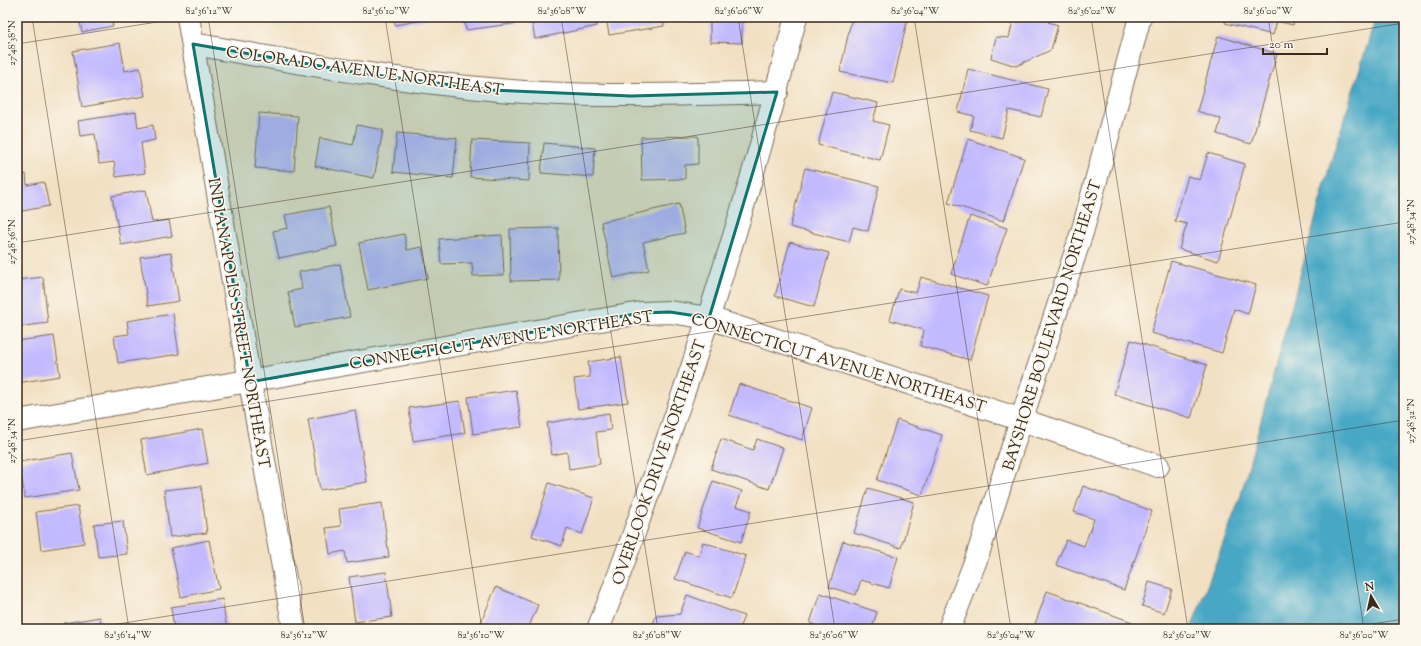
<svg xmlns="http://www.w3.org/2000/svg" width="1421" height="646" font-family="'Sorts Mill Goudy',serif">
  <rect width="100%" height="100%" fill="#fbf7ec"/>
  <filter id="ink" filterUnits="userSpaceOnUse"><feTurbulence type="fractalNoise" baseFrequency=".025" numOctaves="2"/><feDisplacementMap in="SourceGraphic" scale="8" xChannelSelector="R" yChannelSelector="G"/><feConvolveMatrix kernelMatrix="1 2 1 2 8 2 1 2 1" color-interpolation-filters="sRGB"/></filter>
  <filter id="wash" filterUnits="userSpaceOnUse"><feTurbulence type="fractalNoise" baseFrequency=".012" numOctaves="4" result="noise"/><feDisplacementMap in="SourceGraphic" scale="16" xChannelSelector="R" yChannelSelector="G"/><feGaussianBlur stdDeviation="0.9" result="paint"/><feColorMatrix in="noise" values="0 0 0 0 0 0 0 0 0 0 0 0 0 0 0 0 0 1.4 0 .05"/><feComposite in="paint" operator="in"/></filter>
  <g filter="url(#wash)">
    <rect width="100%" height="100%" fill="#f2e0c3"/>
    <path fill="#46a7c5" stroke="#406872" d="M1376,17H1404V629H1191L1240,498L1331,161Z"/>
    <g id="blocks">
      <g fill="#c2b9ff">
        <path d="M79,17H111L113,26L82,32Z"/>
        <path d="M394,17H433V18L395,25Z"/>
        <path d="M464,17H518L519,23L466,30Z"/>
        <path d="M531,17H595L597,26L535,39Z"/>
        <path d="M606,17H663L664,26L609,35Z"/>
        <path d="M676,17H742V43L710,42V22L676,20Z"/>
        <path d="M852,17H908L893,83L840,72Z"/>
        <path d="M1014,17H1049L1048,22L1058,25L1051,50L1016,66L991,58L996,37L1009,38Z"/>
        <path d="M1227,17H1295L1293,25L1277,21L1273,35L1225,23Z"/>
        <path d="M1218,36L1277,54L1251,144L1217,134L1221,119L1197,111Z"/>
        <path d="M120,43L125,71L140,68L145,96L82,107L73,51Z"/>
        <path d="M968,69L1048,89L1041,117L1009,110L1002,138L970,130L974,116L958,112Z"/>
        <path d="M832,92L878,103L873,121L889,125L880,160L818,145Z"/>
        <path d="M136,112L138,128L153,125L155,140L141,143L145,173L116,177L114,162L99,164L95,134L80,136L78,121Z"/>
        <path d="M259,113L298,116L294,171L255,168Z"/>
        <path d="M357,125L383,130L374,178L315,166L320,138L353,145Z"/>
        <path d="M397,133L457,138L453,178L393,172Z"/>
        <path d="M698,136V164L685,165V179L642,180L641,137Z"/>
        <path d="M968,139L1024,158L1004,221L948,203Z"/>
        <path d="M472,140L530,143L529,181L470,177Z"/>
        <path d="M544,143L595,148L593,177L541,173Z"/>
        <path d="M1208,153L1245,164L1218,261L1179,249L1187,224L1175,221L1188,176L1200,180Z"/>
        <path d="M805,168L879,186L868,231L853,227L849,242L790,227Z"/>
        <path d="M26,174L27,185L44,182L49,206L17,212V176Z"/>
        <path d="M146,190L152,222L169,220L172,236L121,245L112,196Z"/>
        <path d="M679,204L685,233L643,242L649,270L613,278L601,222Z"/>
        <path d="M329,207L337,246L279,258L273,231L288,228L285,215Z"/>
        <path d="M970,216L1007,228L987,286L951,274Z"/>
        <path d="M558,228L559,280L511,281L510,229Z"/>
        <path d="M404,234L407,250L422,247L428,278L368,290L359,243Z"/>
        <path d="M502,235L504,275L473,276L472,263L441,264L439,239Z"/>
        <path d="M790,242L829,253L814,307L775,296Z"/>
        <path d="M171,253L179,301L148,306L140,257Z"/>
        <path d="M1171,261L1256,285L1248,314L1234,309L1222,353L1151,333Z"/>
        <path d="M340,264L350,317L295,327L288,292L302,289L299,272Z"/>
        <path d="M43,277L48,323L17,327V280Z"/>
        <path d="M921,277L988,296L970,360L920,346L924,330L890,320L899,289L916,293Z"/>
        <path d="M173,314L179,354L118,363L114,336L129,334L127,321Z"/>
        <path d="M54,336L60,376L17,383V341Z"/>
        <path d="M1131,340L1207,365L1191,418L1114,394Z"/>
        <path d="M621,357L628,402L578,409L574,379L590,377L588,362Z"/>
        <path d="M739,384L812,408L802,440L729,415Z"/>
        <path d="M516,390L522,427L473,434L468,397Z"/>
        <path d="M460,401L465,433L413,441L409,408Z"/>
        <path d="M355,410L367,482L320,490L308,419Z"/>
        <path d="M609,413L611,430L596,432L600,464L569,469L567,452L552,455L547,423Z"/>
        <path d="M897,420L942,435L922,495L877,480Z"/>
        <path d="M202,429L208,463L147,475L141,440Z"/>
        <path d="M721,439L753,450L757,439L783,448L769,489L711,469Z"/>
        <path d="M72,453L79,490L25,498L19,462Z"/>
        <path d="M713,481L742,491L736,506L751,511L741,542L697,528Z"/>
        <path d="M549,483L594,498L582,534L567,528L562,546L532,536Z"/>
        <path d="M201,486L207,533L170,537L164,490Z"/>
        <path d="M1083,486L1152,511L1124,590L1056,565L1066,540L1084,546L1094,519L1074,512Z"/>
        <path d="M868,488L914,502L901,548L854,533Z"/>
        <path d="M382,503L389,557L347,563L345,551L330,554L326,528L341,526L339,509Z"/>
        <path d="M78,506L84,543L41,550L36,512Z"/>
        <path d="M123,521L127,554L98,557L94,524Z"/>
        <path d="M209,540L219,589L181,597L171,548Z"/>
        <path d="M843,541L898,557L889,588L861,580L856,595L829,587Z"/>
        <path d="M703,542L746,556L732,598L675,579L685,551L699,556Z"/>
        <path d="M386,572L392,617L355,622L349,577Z"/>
        <path d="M1149,582L1172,589L1164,613L1142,606Z"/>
        <path d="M496,587L538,605L528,629H478Z"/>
        <path d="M1047,591L1132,622L1129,629H1050L1035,624Z"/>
        <path d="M820,593L877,612L872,629H824L810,623Z"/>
        <path d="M687,595L744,616L739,629H651L656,616L680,614Z"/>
        <path d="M222,599L227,629H174L171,607Z"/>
        <path d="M100,617L102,629H65L64,623Z"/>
      </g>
    </g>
  </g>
  <g filter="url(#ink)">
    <use href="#blocks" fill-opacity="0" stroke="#7b6a58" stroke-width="1"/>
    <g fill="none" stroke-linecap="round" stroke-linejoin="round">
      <g stroke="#7b6a58" stroke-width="24">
        <g id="minor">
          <path d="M188,17L250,382L294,629"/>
          <path d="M193,44C291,61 390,80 489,89C585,99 681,94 777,92"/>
          <path d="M709,318L1022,420L1158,466"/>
          <path d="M949,629L977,557L1083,229L1140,17"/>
        </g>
      </g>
      <g stroke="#7b6a58" stroke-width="24">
        <g id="tertiary">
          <path d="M17,421L641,313L670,312L709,318"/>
          <path d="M598,629C618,581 634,532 652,483C707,330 755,174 796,17"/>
        </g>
      </g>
      <use href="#minor" stroke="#fff" stroke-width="22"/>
      <use href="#tertiary" stroke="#fff" stroke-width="22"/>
    </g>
  </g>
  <path fill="#0f766e" fill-opacity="0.2" stroke="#0f766e" stroke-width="3" stroke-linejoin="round" d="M193,44L360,73L490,90L631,96L777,92L709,318L670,312L641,313L250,382Z"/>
  <path fill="none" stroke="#3b2a1e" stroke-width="1" stroke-opacity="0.45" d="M32,17L129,629M208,17L305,629M385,17L482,629M561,17L658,629M738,17L835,629M914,17L1011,629M1091,17L1188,629M1268,17L1364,629M17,44L189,17M17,243L1404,23M17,441L1404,222M86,629L1404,420M1339,629L1404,619"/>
  <g text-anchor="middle" stroke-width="3.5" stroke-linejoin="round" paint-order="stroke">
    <g font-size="16" fill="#3b2a1e" stroke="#fbf7ec">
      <text transform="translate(365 70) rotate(8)" y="6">COLORADO AVENUE NORTHEAST</text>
      <text transform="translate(240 323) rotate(80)" y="6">INDIANAPOLIS STREET NORTHEAST</text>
      <text transform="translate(1051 325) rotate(-73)" y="6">BAYSHORE BOULEVARD NORTHEAST</text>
      <text transform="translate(501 339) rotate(-9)" y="6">CONNECTICUT AVENUE NORTHEAST</text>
      <text transform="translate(839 362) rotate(17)" y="6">CONNECTICUT AVENUE NORTHEAST</text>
      <text transform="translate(658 462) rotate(-71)" y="6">OVERLOOK DRIVE NORTHEAST</text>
    </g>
  </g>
  <rect width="1421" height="646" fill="none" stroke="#fbf7ec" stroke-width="44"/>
  <g transform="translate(1371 596) rotate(351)" stroke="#fbf7ec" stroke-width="3" paint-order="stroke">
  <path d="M0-3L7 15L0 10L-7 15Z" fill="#3b2a1e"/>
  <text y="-6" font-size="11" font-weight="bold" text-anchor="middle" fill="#3b2a1e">N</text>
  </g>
  <path d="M1263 48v6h64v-6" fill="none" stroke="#3b2a1e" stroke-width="2"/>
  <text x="1269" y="48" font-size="12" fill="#3b2a1e" stroke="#fbf7ec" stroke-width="3" paint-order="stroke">20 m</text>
  <rect x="22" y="22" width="1377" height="602" fill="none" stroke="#3b2a1e" stroke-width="1.5"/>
  <g font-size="10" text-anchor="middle" fill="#3b2a1e">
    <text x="209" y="14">82°36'12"W</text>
    <text x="386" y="14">82°36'10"W</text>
    <text x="562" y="14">82°36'08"W</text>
    <text x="739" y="14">82°36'06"W</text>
    <text x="915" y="14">82°36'04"W</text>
    <text x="1092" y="14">82°36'02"W</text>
    <text x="1268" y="14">82°36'00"W</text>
    <text transform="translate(11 43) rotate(-90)" y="4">27°48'38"N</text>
    <text transform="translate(1410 222) rotate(-90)" y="4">27°48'34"N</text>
    <text transform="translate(11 242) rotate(-90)" y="4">27°48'36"N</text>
    <text transform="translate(1410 421) rotate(-90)" y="4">27°48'32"N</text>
    <text transform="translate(11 441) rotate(-90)" y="4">27°48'34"N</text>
    <text x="128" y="638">82°36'14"W</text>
    <text x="304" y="638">82°36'12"W</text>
    <text x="481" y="638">82°36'10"W</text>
    <text x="657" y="638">82°36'08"W</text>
    <text x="834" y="638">82°36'06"W</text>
    <text x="1011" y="638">82°36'04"W</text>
    <text x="1187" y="638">82°36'02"W</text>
    <text x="1364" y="638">82°36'00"W</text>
  </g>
</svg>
